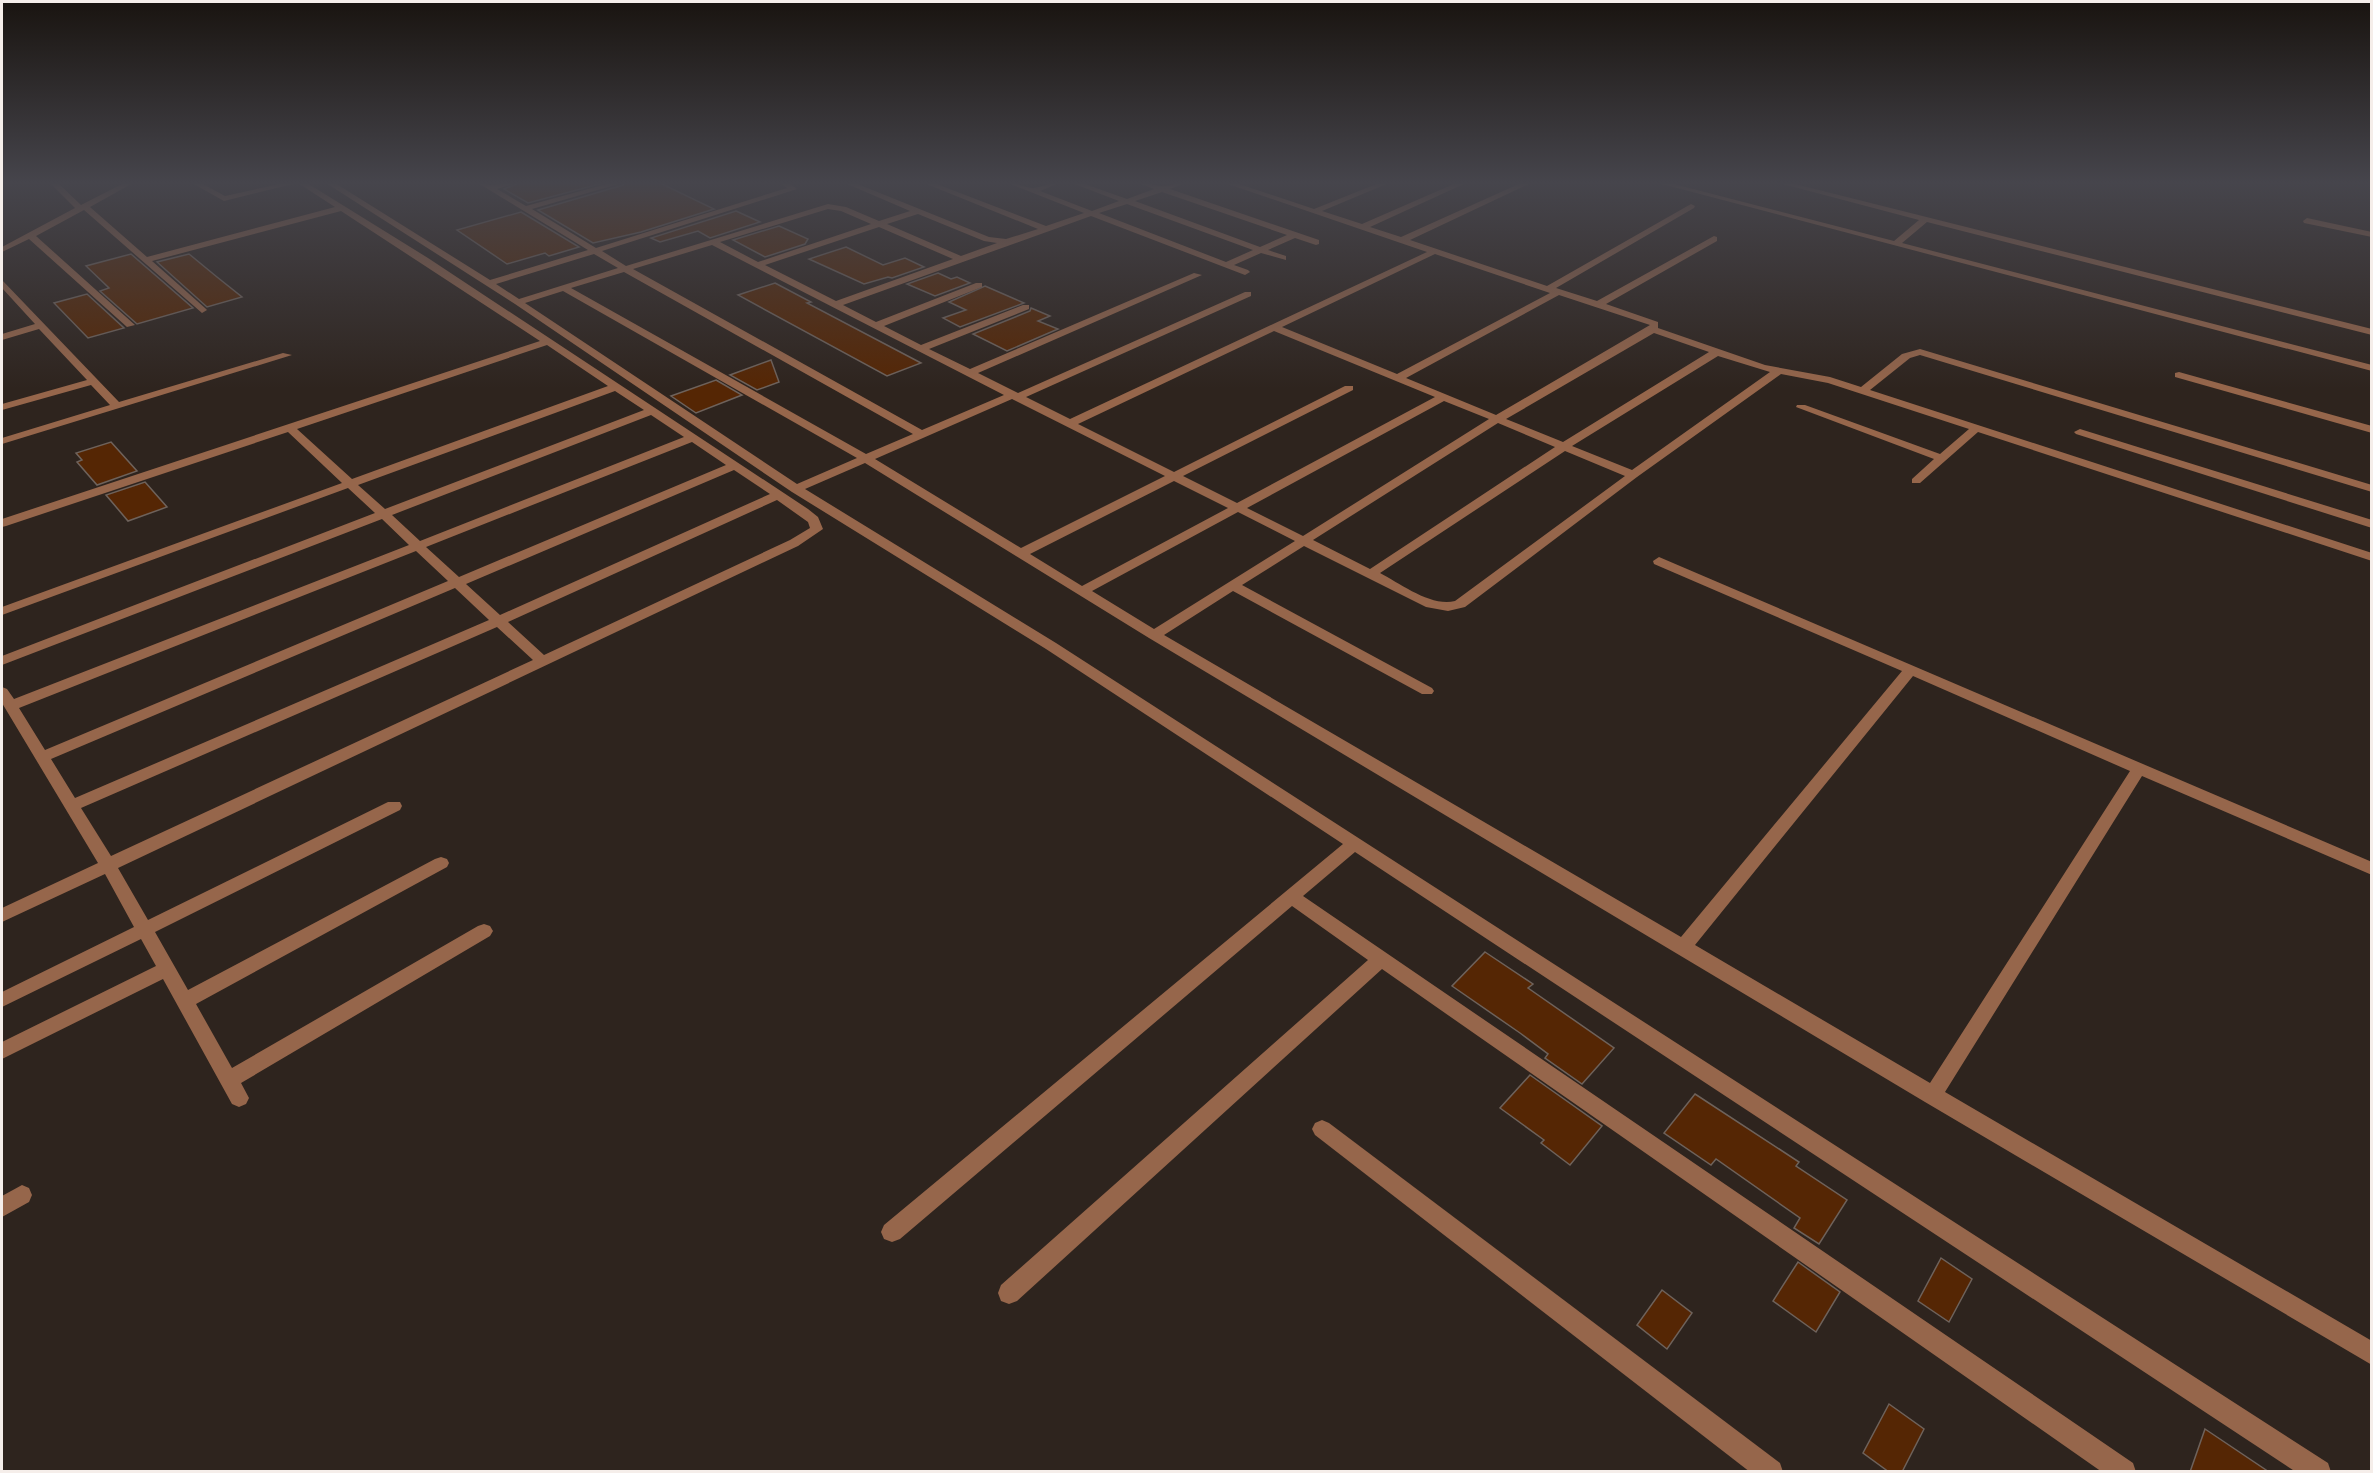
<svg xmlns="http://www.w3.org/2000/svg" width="2373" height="1473" font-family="'Roboto Serif',serif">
  <rect width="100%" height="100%" fill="#2e241e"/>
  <g fill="#552604" stroke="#6e625b" stroke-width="1.5">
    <path d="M519,183H603L528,203L504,189Z"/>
    <path d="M624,183H660L714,209L641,232L593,243L538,210L623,185Z"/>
    <path d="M736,211L760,222L710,238L698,231L660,242L651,238Z"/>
    <path d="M521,212L579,247L549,256L545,253L507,264L457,230Z"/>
    <path d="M779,226L808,239L805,244L765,257L733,240Z"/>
    <path d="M846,247L883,265L905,258L924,267L892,278L888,277L864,284L809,259Z"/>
    <path d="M131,254L193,308L137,324L100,291L109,288L86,266Z"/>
    <path d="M189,254L217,277L242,297L207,307L157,262Z"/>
    <path d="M938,273L951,279L957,277L970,283L935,296L907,284Z"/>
    <path d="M775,283L811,302L807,303L921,363L887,376L738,295Z"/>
    <path d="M985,286L1024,303L960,327L943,318L966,310L949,302Z"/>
    <path d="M87,294L124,328L88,338L54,303Z"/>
    <path d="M1031,308L1050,316L1038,321L1058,329L1007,351L973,334L1030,311Z"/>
    <path d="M771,360L779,382L757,390L730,375Z"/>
    <path d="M716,380L742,395L696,413L671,396Z"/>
    <path d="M111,442L137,471L97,485L77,462L82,460L76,453Z"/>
    <path d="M145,482L167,507L128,521L106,495Z"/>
    <path d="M1485,952L1533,984L1528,988L1614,1048L1582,1084L1545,1058L1548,1054L1520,1033L1452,986Z"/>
    <path d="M1530,1075L1602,1126L1570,1165L1541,1143L1544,1140L1500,1108Z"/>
    <path d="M1695,1094L1799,1162L1796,1166L1847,1200L1819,1244L1794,1228L1800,1218L1716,1159L1711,1165L1664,1133Z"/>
    <path d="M1941,1258L1972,1279L1949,1322L1918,1301Z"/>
    <path d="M1798,1262L1840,1292L1816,1332L1773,1301Z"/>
    <path d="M1662,1290L1692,1313L1667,1349L1637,1325Z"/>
    <path d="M1889,1404L1924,1429L1902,1472H1889L1863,1453Z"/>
    <path d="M2205,1429L2269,1472H2190Z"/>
  </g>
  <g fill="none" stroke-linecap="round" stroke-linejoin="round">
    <g fill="#96664b" fill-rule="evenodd">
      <path d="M50,183H58L81,205L124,183H133L90,207L147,257L335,207L298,183H307L428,258L808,509L818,517L823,529L798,546L118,868L148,920L388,802H400L402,806L400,810L155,932L188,990L435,859L441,857L447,859L449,863L447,867L196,1004L232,1068L478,926L484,924L490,926L493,931L490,936L241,1083L249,1098L246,1104L239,1107L232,1104L163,979L2,1059V1042L156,966L141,939L2,1007V992L134,927L105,874L2,922V908L98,863L2,703V687L7,689L14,699L409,545L382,519L2,665V656L375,513L348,488L2,615V607L342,483L288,432L6,526L2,527V519L540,341L341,211L152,261L205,308L207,310L202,313L84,210L36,236L135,325L127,327L29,239L2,252V247L75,208ZM547,345L608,386L352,479L297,429ZM615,391L644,410L385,509L358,485ZM651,415L684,437L420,541L392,515ZM692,442L726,465L459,577L426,547ZM734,470L770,494L500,615L466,584ZM777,500L808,522L810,528L790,540L544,655L508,622ZM416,551L448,581L45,750L19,708ZM455,588L489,620L75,798L51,759ZM497,627L533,660L111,856L81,808Z"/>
      <path d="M192,183H201L225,196L284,183H297L224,201Z"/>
      <path d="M326,183H335L490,280L588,250L478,183L491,185L517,183L497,189L526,206L610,183H622L532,209L596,248L787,188L780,183H789L797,189L602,251L626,266L828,204L846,207L879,221L910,211L845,183H855L989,237L1006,239L1038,229L924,183H934L1046,226L1084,213L1008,183C1017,183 1026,188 1033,188C1042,187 1049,183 1059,183L1040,191L1092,211L1119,201L1072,183H1082L1127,199L1154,189L1139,183C1147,183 1152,185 1160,186C1167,187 1176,183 1185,183L1170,189L1319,240V244L1316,245L1295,238L1268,250L1286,256V260L1261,253L1234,265L1248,270L1250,272L1245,275L1091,216L843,305L876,322L976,283H982V287L884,326L921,345L1023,305H1029V309L929,349L970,369L1194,273L1202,275L978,373L1018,393L1245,292H1251V296L1026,397L1070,419L1427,252L1225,183H1236L1314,209L1379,183H1389L1322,211L1362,224L1456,183H1466L1370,227L1401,237L1521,183H1531L1410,240L1547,286L1691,204L1695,206L1694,208L1556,288L1597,301L1714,236L1717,237V241L1606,304L1658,322V328L1765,365L1830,377L1861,387L1902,354L1920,349L2372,485V492L1920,355L1910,358L1870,390L2372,553V561L1978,432L1920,483H1912V479L1934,459L1796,407L1797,405H1805L1940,454L1969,429L1828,383L1781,374L1637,477L1465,607L1448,611L1426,607L1304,546L1242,585L1432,688L1434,691L1432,694H1422L1233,591L1164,635L1681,937L1902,671L1654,564L1653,561L1659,557L2372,862V875L2142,776L1945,1092L2372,1341V1365L1925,1102L1149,638L865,463L805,489L1056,643L2328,1463L2331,1472H2296L1355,852L1303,896L2133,1463L2136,1472H2102L1382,969L1017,1301L1009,1304L1001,1301L998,1293L1001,1285L1368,960L1292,906L900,1239L892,1242L884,1239L881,1232L884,1225L1343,844L1046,649L792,492L515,304ZM1162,192L1287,235L1260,247L1135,201ZM1127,204L1253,250L1226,262L1099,213ZM828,209L841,211L871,224L758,262L720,242ZM918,214L984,241L997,243L961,256L887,224ZM879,227L953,259L836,301L765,265ZM712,245L1004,395L922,430L633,269ZM594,254L618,268L519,299L496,284ZM1435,254L1550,293L1397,374L1282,327ZM624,272L913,434L866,454L571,288ZM563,291L857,458L797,484L525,303ZM1559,295L1650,325L1496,415L1406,378ZM1274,331L1435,397L1237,503L1183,476L1353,390V386H1345L1174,472L1078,424ZM1654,333L1709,352L1563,442L1506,419ZM1718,356L1770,372L1632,470L1572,446ZM1012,399L1165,476L1021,548L875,459ZM1444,401L1489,419L1303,536L1247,508ZM1498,423L1555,447L1370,569L1313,540ZM1565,451L1625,476L1455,601C1431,607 1401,584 1380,573ZM1174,481L1228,508L1082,586L1030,554ZM1238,512L1295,541L1154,629L1092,591ZM1913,676L2130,771L1930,1083L1695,945Z"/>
      <path d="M1658,183H1670L1894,241L1919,220L1779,183H1791L2372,329V335L1927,222L1902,243L2372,365V371Z"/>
      <path d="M2307,218L2372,232V237L2304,223L2303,221Z"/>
      <path d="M2,280L119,402L283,353L292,355L2,444V438L110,405L91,385L2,410V404L87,380L39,329L2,340V334L35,324L2,288Z"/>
      <path d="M2179,372L2372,426V433L2175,377V373Z"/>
      <path d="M2080,429L2372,520V528L2076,434L2074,432Z"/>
      <path d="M1322,1120L1329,1123L1780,1463L1783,1472H1750L1315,1135L1312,1129L1315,1123Z"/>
      <path d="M22,1185L29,1188L32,1195L29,1202L2,1217V1196Z"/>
    </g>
  </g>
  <linearGradient id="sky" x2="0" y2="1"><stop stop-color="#191410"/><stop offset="0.47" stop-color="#46454c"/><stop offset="1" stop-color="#46454c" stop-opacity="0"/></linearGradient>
  <rect width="2373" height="389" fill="url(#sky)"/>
  <rect width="2373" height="1473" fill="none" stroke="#f5eeea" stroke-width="6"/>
</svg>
